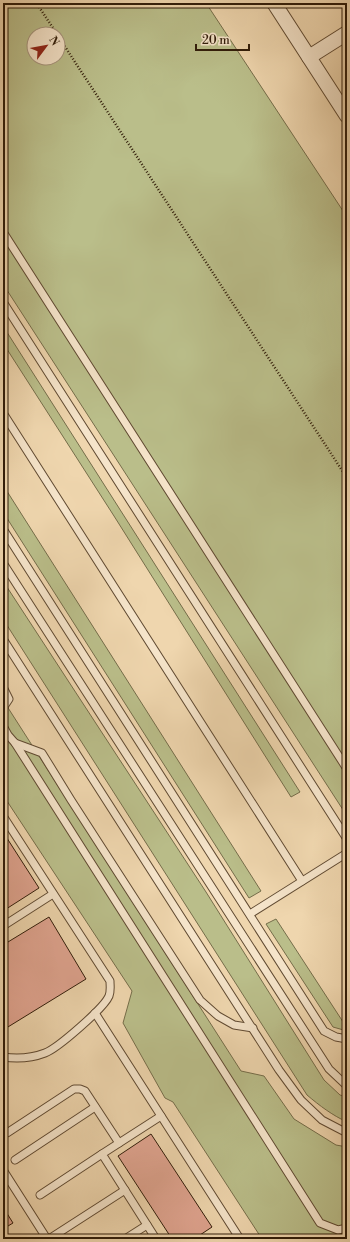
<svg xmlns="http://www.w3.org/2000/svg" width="350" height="1242" font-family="'Libre Bodoni',serif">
  <rect width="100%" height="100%" fill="#efd6ae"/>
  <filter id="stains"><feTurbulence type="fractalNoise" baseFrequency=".005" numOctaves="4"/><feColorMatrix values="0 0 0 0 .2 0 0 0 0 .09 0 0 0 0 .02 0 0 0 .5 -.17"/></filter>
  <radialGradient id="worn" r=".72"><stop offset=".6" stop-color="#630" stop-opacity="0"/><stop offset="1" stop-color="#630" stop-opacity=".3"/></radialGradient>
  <g fill="#babe8a" stroke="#756d4a" fill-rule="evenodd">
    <path d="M3,3H206L347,217V816L3,284ZM34,34H58V58H34Z"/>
    <path d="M3,326L300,792L291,797L114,516L3,343Z"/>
    <path d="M3,485L261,891L249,898L3,512Z"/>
    <path d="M3,581L206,892L324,1080L340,1095L347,1097V1122C332,1115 320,1106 307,1095L3,619Z"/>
    <path d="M3,700L241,1071L264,1076L294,1119L336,1145L347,1147V1239H262L173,1102L165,1098L123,1023L132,991L3,795Z"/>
    <path d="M276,919L347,1028V1031L333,1027L266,924Z"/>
  </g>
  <g fill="#e0a490" stroke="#301c09">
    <path d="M3,832L39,888L3,911Z"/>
    <path d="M49,917L86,979L3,1030V945Z"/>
    <path d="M151,1134L212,1227L194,1239H172L118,1156Z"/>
    <path d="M3,1207L13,1223L3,1229Z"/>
  </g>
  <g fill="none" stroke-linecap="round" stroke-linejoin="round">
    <g stroke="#604a32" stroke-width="9">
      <g id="lane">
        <path d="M3,232L347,769"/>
        <path d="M3,302L347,839"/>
        <path d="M3,413L302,881"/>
        <path d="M3,529L324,1031L336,1037L347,1039"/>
        <path d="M3,563L329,1069L347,1086"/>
        <path d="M3,639L279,1070L301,1100L322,1120L347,1133"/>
        <path d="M3,687L9,699L3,708"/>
        <path d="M3,726L8,735L15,743L42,753L71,800L200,1000L218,1016L234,1025L253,1028"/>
        <path d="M15,743L320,1223L338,1230L347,1228"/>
        <path d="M3,816L110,981C110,986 111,991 109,996C104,1008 58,1048 45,1053C32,1058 17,1059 3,1057"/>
        <path d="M250,914L347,853"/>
        <path d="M3,926L53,894"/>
        <path d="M95,1013L240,1239"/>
        <path d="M7,1133L74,1089H80L85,1091L119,1143"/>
        <path d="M15,1160L95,1107"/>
        <path d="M3,1170L47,1239"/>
        <path d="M40,1195L102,1154"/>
        <path d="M49,1239L125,1190"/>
        <path d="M125,1239L147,1225"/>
        <path d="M156,1239L102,1154L161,1116"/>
      </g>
    </g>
    <g stroke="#604a32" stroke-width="16">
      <g id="street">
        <path d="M274,3L347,116"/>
        <path d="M309,57L347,33"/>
      </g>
    </g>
    <g stroke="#301c09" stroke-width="2.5" stroke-dasharray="1 2" stroke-linecap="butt">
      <path d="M39,7L57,34"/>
      <path d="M58,36L347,478"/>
    </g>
    <use href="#lane" stroke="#f5e4ca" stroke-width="7"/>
    <use href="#street" stroke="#f5e4ca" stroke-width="14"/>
  </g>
  <rect width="350" height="1242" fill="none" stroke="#efd6ae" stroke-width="16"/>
  <rect x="4" y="4" width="342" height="1234" fill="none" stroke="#301c09" stroke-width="2"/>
  <rect x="8" y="8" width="334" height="1226" fill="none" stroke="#301c09"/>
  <g transform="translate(46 46) rotate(58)"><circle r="19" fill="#f5e4ca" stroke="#a6947d"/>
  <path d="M0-3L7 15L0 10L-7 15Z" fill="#8f2418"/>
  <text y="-6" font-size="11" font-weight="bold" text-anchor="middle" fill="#301c09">N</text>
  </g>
  <path d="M196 44v6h53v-6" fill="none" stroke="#301c09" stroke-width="2"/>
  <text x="202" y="44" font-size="12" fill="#301c09" stroke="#f5e4ca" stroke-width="3" paint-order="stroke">20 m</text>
  <rect width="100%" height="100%" filter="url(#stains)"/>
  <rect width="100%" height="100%" fill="url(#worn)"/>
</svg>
